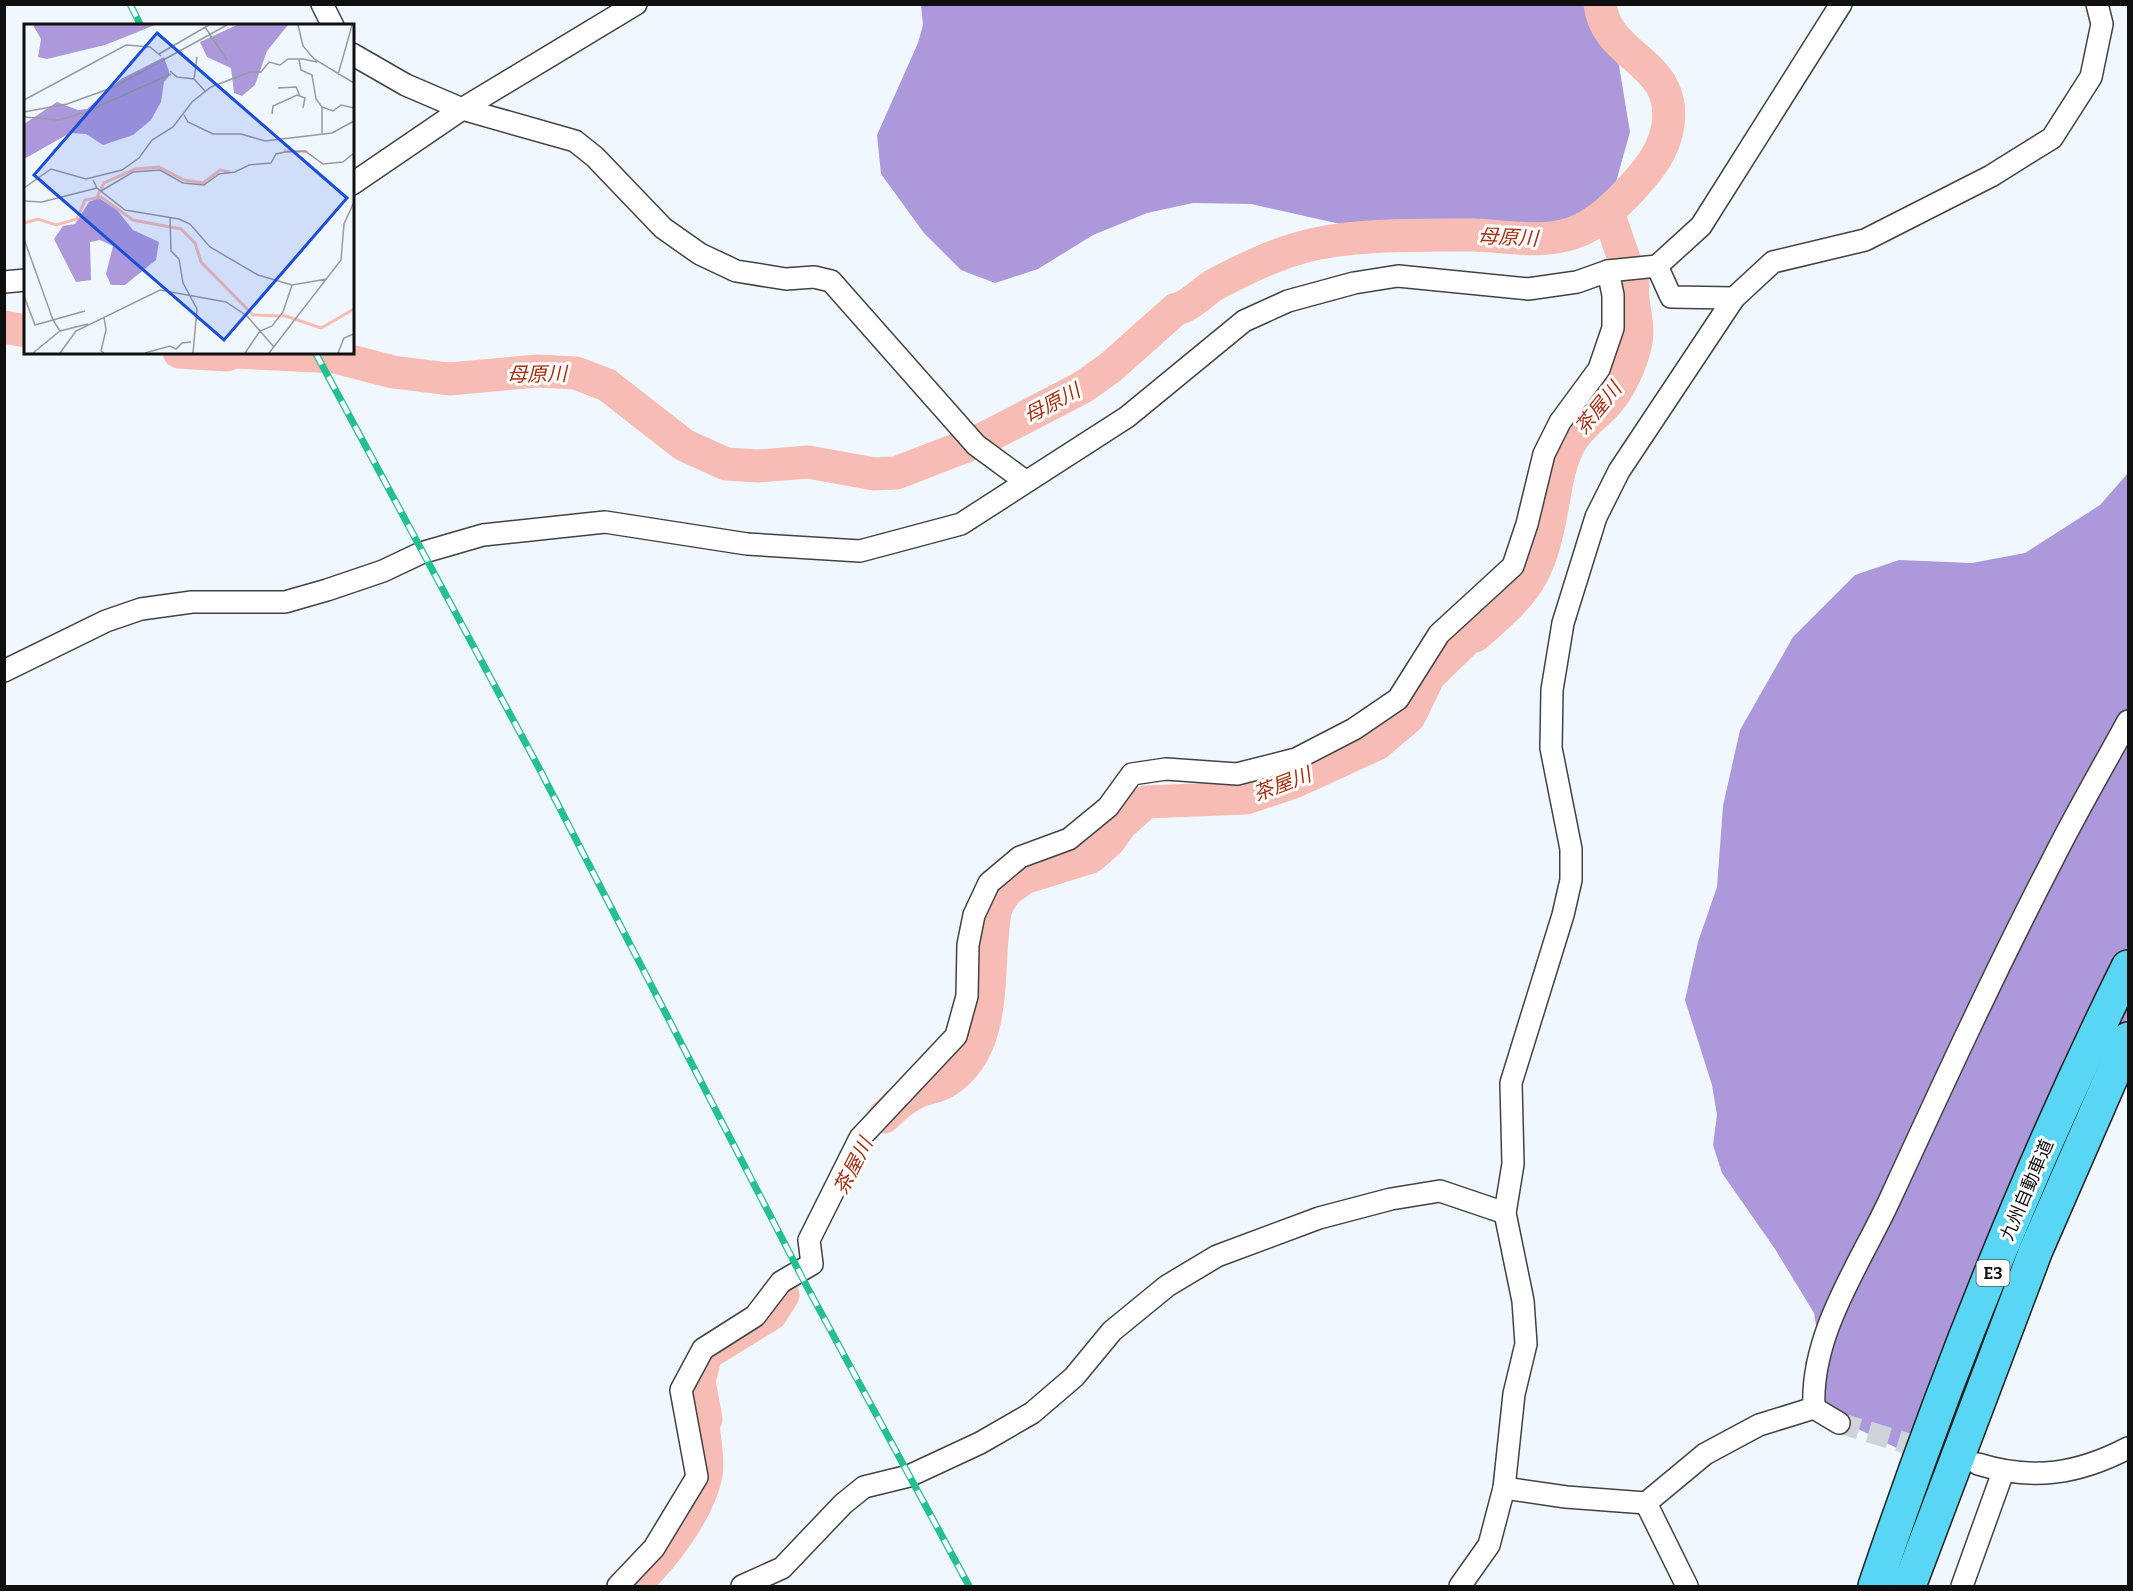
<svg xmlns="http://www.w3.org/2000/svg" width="2133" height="1591" font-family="Bitter,'Noto Sans JP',serif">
  <rect width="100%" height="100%" fill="#f1f7ff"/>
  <g fill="#ac99db">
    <path d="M921,5H1609L1630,132L1614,189L1590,215L1532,237L1407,239L1251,204L1193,203L1147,213L1093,235L1038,269L995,283L961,270L924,233L881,174L877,135L918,43L923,25Z"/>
    <path d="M2128,473V1013L2109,1098L1951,1475L1840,1420L1818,1397L1805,1363L1817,1331L1814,1313L1775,1249L1722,1173L1713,1145L1717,1115L1712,1085L1685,1000L1698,942L1717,887L1723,806L1740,730L1793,637L1855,575L1899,560L1972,563L2025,553L2100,505Z"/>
  </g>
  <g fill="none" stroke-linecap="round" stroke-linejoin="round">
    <g stroke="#f7bdb5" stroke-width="33">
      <path d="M4,327L26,331"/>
      <path d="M179,352L227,355L232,352"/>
      <path d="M234,352L335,357L393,372L449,379L537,371L576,373L607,385L684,445L726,464L758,466L808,462L874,474L896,473L979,441L1083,387L1111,367L1176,309C1190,307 1202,292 1214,285C1246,268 1279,252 1315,244C1363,234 1424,235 1473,235C1507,236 1541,244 1573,233C1597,225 1616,205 1633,187C1650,168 1664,151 1668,125C1677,60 1606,59 1600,4"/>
      <path d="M884,1117C894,1107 904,1098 917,1092C926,1088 938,1087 947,1081C1002,1044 984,964 996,907L1006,891L1024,878L1091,857L1109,841L1121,824L1146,802L1246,798L1294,782L1377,744L1409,717L1429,676L1471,635L1475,636C1527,591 1539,578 1552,509C1556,486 1559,463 1570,443C1578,428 1592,418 1604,406C1619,391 1632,363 1636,342C1640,323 1630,301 1633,284L1608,213"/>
      <path d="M633,1586C661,1561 698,1513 706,1475C709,1459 704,1439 703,1424L706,1419L699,1381L706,1354L771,1314L783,1295"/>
    </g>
    <path stroke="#cfd4db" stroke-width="21" stroke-dasharray="21 10" stroke-linecap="butt" d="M1839,1423L1969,1462"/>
    <g stroke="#424242" stroke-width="24">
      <g id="street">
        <path d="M322,4L333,26"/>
        <path d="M352,54L406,85L462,109L575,141L595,157L663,228L700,254L736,271L786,279L814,277L831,281L976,445L1025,481"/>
        <path d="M352,184L462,109L636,4"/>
        <path d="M1657,266L1671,297L1734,298"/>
        <path d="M4,282L26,280"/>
        <path d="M4,671L106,621L141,609L192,602H285L327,590L383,571L421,553L483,535L605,522L747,544L860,551L961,524L1127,417L1244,321L1288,301L1354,283L1398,276L1528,289L1577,282L1608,271L1657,266L1701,226L1841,4"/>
        <path d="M1814,1408C1810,1333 1861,1263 1891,1197C1943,1084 1995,971 2052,861C2076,813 2103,767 2128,721"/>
        <path d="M1978,1464C2033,1481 2078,1474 2128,1448"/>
        <path d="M1504,1488L1566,1497L1646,1503L1705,1454L1759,1425L1814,1408L1839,1423"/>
        <path d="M1646,1503L1687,1586"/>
        <path d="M618,1586L654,1548L697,1477L681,1390L703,1349L755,1316L781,1282L812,1264L809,1240L860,1138L956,1036L967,996L968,945L974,915L989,883L1020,857L1069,839L1108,807L1132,774L1166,769L1237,774L1296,759L1354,729L1398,699L1439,634L1513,566L1527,524L1544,454L1560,422L1599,369L1613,328V295L1608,271"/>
        <path d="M742,1586L782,1568L843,1504L864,1487L909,1476L980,1443L1032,1413L1074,1377L1112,1331L1167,1286L1217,1256L1319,1218L1391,1199L1440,1191L1505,1213"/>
        <path d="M1460,1586L1489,1545L1504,1488L1514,1394L1526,1344L1523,1301L1505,1213L1513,1164L1511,1083L1563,915L1571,880V849L1551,748L1552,690L1563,623L1596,517L1619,471L1734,298L1773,262L1865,240L1991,176L2052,138L2091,77L2102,24L2097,4"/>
        <path d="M1962,1586L2003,1472"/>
      </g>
    </g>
    <g stroke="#202020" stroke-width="36">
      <g id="highway">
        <path d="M1875,1586C1946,1376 2029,1167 2128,967"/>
        <path d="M1909,1586L2036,1250L2128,1039"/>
      </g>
    </g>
    <use href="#street" stroke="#fff" stroke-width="21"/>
    <use href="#highway" stroke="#59d5f5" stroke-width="33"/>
    <g stroke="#25c092" stroke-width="7">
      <g id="rail">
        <path d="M130,4L141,26"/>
        <path d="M315,352L539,768L805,1283L969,1586"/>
      </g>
    </g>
    <use href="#rail" stroke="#fff" stroke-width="4.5" stroke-dasharray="14" stroke-linecap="butt"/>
  </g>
  <g text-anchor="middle" stroke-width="6" stroke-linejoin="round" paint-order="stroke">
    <rect fill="#fff" stroke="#575757" stroke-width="1.5" x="1976.5" y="1260" width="33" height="26" rx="4.5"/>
    <g font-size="16" font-weight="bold" fill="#0f0f0f">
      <text x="1993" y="1279">E3</text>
    </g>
    <g font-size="18" fill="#0f0f0f" stroke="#fff">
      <text transform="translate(2027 1190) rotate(-67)" y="6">九州自動車道</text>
    </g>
    <g font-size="20" font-style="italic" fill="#a23016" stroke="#fff">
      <text transform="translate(1508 237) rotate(3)" y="7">母原川</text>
      <text transform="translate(537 374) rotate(-1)" y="7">母原川</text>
      <text transform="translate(1052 403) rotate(-28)" y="7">母原川</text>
      <text transform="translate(1598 408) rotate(-51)" y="7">茶屋川</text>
      <text transform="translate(1282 784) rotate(-21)" y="7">茶屋川</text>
      <text transform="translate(853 1166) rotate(-63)" y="7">茶屋川</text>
    </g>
  </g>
  <g transform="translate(24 24)">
    <rect width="330" height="330" fill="#f1f7ff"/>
    <path d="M9,1H131L81,21L23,35L14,33L17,15ZM213,1H264L243,27L231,61L218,72L210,69L207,44L183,33L176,18ZM140,33L146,51L140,58L137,78L127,96L109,111L79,121L62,110L46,109L0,135V100L33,78L54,86L63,85L97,55ZM75,174L93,186L109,206L135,218L132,236L101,261H87L82,250L89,222L76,216L66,218L67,256L52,258L30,215L39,202L51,200L65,178Z" fill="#ac99db"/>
    <path fill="none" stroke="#f7bdb5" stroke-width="3" d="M260,127L284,128M73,173L80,159L111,145L135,143L160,156L179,159L196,146L206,148M0,199L14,195L32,201L53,195L61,176L77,173L109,196L157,205L171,219L177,238L229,291L262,292L297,304L330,285"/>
    <path fill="none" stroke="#979a9f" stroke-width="1.5" d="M274,1L279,22L290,35L330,59M181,3L203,36M135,30L185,1M275,36L277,46L288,51L292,75L298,83V109M146,47L153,53L170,55L181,67M314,51L328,1M170,55L173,33M254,64L272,63L276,72M0,76L102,21L126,23L137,32M298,83L309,87L317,81L330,84M0,88L43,80L90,63L203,1M248,90L249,82L273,71L281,74L279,84M160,91L164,98L189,110H217L241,117L308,109L330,97M0,93L35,96L62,88L147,50M69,156L73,164L101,186L155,195L166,200L186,223L234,251L268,261L303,255M0,164L27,145L62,155L98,146L115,134L128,116L149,103L168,78L187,63L226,48H237L245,38L256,41L264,35H279L293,38M77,167L109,148L136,146L159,159L180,161L195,150L211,148L225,141L247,139L252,130L261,128L281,127L299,140L319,138L330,129M0,177L18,178L73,164M146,194L147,227L155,235L159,259L173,285L169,329M0,215L29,296L36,307M0,272L11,301L61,287M9,329L36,307L64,300M36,329L52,307L136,266L202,278L223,292L250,323M80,329L77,327L82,306L80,293M121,329L146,322L152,325L158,319L167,318M221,329L236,307L248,302L259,288L268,261M245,329L317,236L320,200L330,178M314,329L320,314L330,310"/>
    <path fill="#1d4ed8" fill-opacity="0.15" stroke="#1d4ed8" stroke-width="3" d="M133,9L323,174L200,316L10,151Z"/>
    <rect width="330" height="330" fill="none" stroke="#0f0f0f" stroke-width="3"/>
  </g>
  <rect width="2133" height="1591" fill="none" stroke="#0f0f0f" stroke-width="12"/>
</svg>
